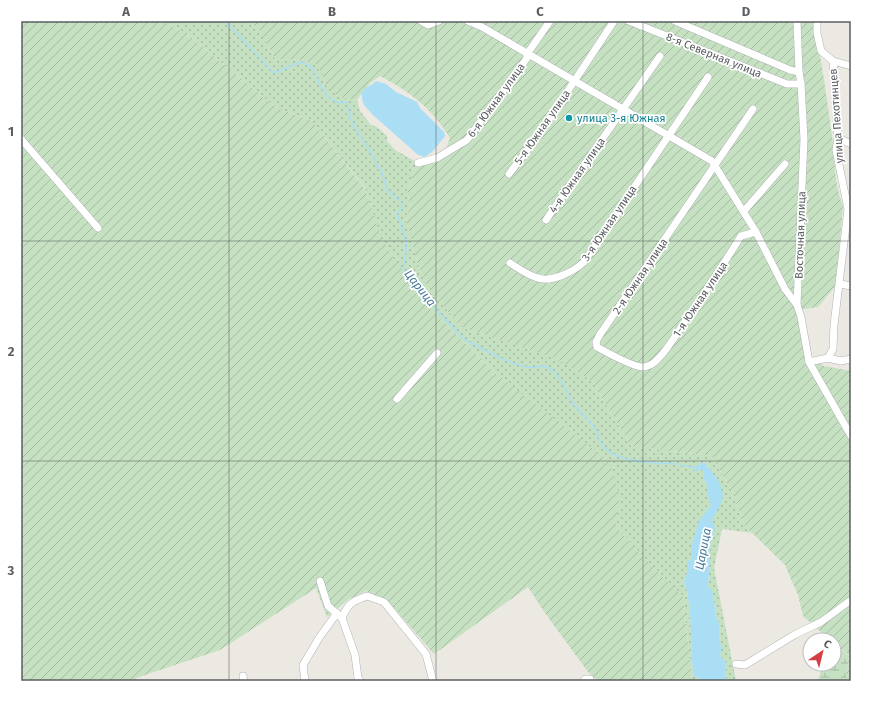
<svg xmlns="http://www.w3.org/2000/svg" width="872" height="702" font-family="'Fira Sans',sans-serif">
  <defs>
    <pattern id="grass-dots" width="8" height="8" patternUnits="userSpaceOnUse"><rect width="8" height="8" fill="#c5e1c1"/><path d="M2 2h.1M6 6h.1" fill="none" stroke="#a3baa0" stroke-width="1.8" stroke-linecap="round"/></pattern>
    <pattern id="wetland-marsh" width="20" height="14" patternUnits="userSpaceOnUse"><rect width="20" height="14" fill="#c5e1c1"/><path d="M1 5h8M5 5V1M11 12h8M15 12V8" fill="none" stroke="#a3baa0"/></pattern>
    <pattern id="garden-furrows" width="10" height="10" patternUnits="userSpaceOnUse"><rect width="10" height="10" fill="#c5e1c1"/><path d="M-1 1l2-2M0 10L10 0M9 11l2-2" fill="none" stroke="#a3baa0"/></pattern>
  </defs>
  <rect width="100%" height="100%" fill="#ece8e2"/>
  <path fill="url(#grass-dots)" d="M163,21H249L260,31L275,59H297L319,65L326,85L339,97L357,100L360,111L371,125L377,127L387,136V141L395,150L413,160L416,165L407,191L410,205L406,220L417,262L428,288L452,316L464,328L558,359L592,381L631,446L712,456L732,492L745,526L752,533L722,529L714,568L736,681H727L725,675L726,662L720,656C724,644 716,638 720,625L717,620L712,590L708,588C711,566 706,549 715,528L712,520L711,471L705,463L703,462L693,470L699,469L705,471L703,478L707,485V493L711,505C697,525 692,536 691,561L687,562V573L684,581C694,611 689,644 694,676L704,681H692L683,596L652,566L616,527L620,496L421,300L381,240L365,188L312,121L277,108L189,36Z"/>
  <path fill="url(#wetland-marsh)" d="M834,643L849,656L846,681H818L823,664H834Z"/>
  <g fill="url(#garden-furrows)">
    <path d="M21,21H163L189,36L277,108L312,121L365,189L382,240L421,300L495,373L609,461L620,496L616,527L652,566L683,596L692,681H598L588,672L545,613L528,587L434,654L388,601L366,591L349,599L327,617L316,588L220,650L136,678V681H21Z"/>
    <path d="M249,21H814C821,59 827,98 832,136C835,159 834,185 843,206L836,285L818,307L797,310L808,356L824,366L851,371V681H846L849,655L834,643V640H830L803,616L798,595L785,565L745,526L732,492L712,456L631,446L592,381L557,359L464,328L452,316L428,288L417,262L406,220L410,205L407,191L416,165L446,149L450,138C432,108 410,92 380,76L370,83L357,100L339,97L326,85L318,65L297,59H275L260,31Z"/>
  </g>
  <g fill="#a9def5">
    <path d="M376,81L386,84L396,92L417,102L420,108L444,132L445,136L432,152L424,157L417,154L373,115L364,105L362,99V93L365,88L373,84Z"/>
    <path d="M703,462L705,463C712,473 726,486 722,500C720,507 715,514 712,520L715,528C706,549 711,566 708,587L712,590L717,620L720,625C716,638 724,644 720,656L726,662L725,675L727,681H704L694,676C689,645 694,611 684,581L687,573V561L691,560V547L699,521L711,505L707,493V485L703,478L704,471L699,469L696,472L693,470Z"/>
  </g>
  <g fill="none" stroke-linecap="round" stroke-linejoin="round">
    <g stroke="#a9def5" stroke-width="1.5">
      <path d="M225,21L274,73L301,62L313,68C317,79 324,98 337,102C340,103 344,102 347,102C348,108 349,115 351,120C358,137 374,151 377,167L381,169L387,190L401,202L402,208L397,213L407,245L403,269C407,274 414,277 417,282C420,287 421,292 425,296C437,311 451,326 465,340C485,350 506,363 527,367C538,370 540,361 553,371C562,378 566,392 572,402C578,411 588,418 594,427C598,433 599,441 603,446C617,464 655,462 676,464"/>
      <path d="M680,465L691,467L700,466"/>
    </g>
    <g stroke="#b0b3b6" stroke-width="8">
      <g id="minor">
        <path d="M421,21L428,25L439,21"/>
        <path d="M468,21L482,27L712,161L756,232L785,289L797,305"/>
        <path d="M629,21L787,84H801"/>
        <path d="M675,21L790,70L799,72"/>
        <path d="M797,21L799,72L801,84L804,139L797,305L801,317L809,362L851,436"/>
        <path d="M817,21V33L821,51L833,61L838,138L836,150L848,209L834,325L833,349L828,358"/>
        <path d="M833,61L851,66"/>
        <path d="M753,109L599,336L596,342L597,347C606,352 635,368 644,367C649,366 654,363 657,360C668,349 676,335 684,323C704,294 723,265 741,236L756,232"/>
        <path d="M838,138L851,144"/>
        <path d="M21,139L98,228"/>
        <path d="M418,163L437,158L467,140L527,58V54L550,21"/>
        <path d="M509,174L538,136L614,21"/>
        <path d="M744,211L785,164"/>
        <path d="M546,220L660,56"/>
        <path d="M510,263C518,268 526,274 535,277C550,284 573,272 584,262L708,77"/>
        <path d="M840,284L851,286"/>
        <path d="M809,362L828,358L841,361L851,359"/>
        <path d="M397,399L437,353"/>
        <path d="M320,581L328,606L342,618L355,655L358,678L360,681"/>
        <path d="M342,618C348,603 353,601 367,596L384,602L426,654L433,681"/>
        <path d="M736,664L745,665L794,635L821,622L851,600"/>
        <path d="M243,676L244,681"/>
        <path d="M305,681L303,665L319,638L337,613"/>
        <path d="M584,681L585,679H590"/>
      </g>
    </g>
    <use href="#minor" stroke="#fff" stroke-width="7"/>
  </g>
  <path fill="none" stroke="#5b5e61" stroke-width="1" stroke-opacity="0.55" d="M229,21V681M436,21V681M643,21V681M21,241H851M21,461H851"/>
  <circle fill="#0f9aa8" stroke="#fff" stroke-width="1.5" cx="569" cy="118" r="4"/>
  <g text-anchor="middle" stroke-width="3.5" stroke-linejoin="round" paint-order="stroke">
    <g font-size="11" fill="#5b5e61" stroke="#fff">
      <text transform="translate(714 55) rotate(22)" y="4">8-я Северная улица</text>
      <text transform="translate(496 100) rotate(-54)" y="4">6-я Южная улица</text>
      <text transform="translate(836 116) rotate(-94)" y="4">улица Пехотинцев</text>
      <text transform="translate(542 127) rotate(-55)" y="4">5-я Южная улица</text>
      <text transform="translate(577 175) rotate(-55)" y="4">4-я Южная улица</text>
      <text transform="translate(609 223) rotate(-56)" y="4">3-я Южная улица</text>
      <text transform="translate(800 235) rotate(-88)" y="4">Восточная улица</text>
      <text transform="translate(640 276) rotate(-56)" y="4">2-я Южная улица</text>
      <text transform="translate(700 299) rotate(-56)" y="4">1-я Южная улица</text>
    </g>
    <g font-size="11" fill="#0d838f" stroke="#fff" text-anchor="start">
      <text x="577" y="122">улица 3-я Южная</text>
    </g>
    <g font-size="12" font-style="italic" fill="#457b9c" stroke="#fff">
      <text transform="translate(420 288) rotate(52)" y="4">Царица</text>
      <text transform="translate(703 549) rotate(-79)" y="4">Царица</text>
    </g>
  </g>
  <rect width="872" height="702" fill="none" stroke="#ffffff" stroke-width="44"/>
  <g transform="translate(822 652) rotate(35)"><circle r="19" fill="#ffffff" stroke="#bdbfc0"/>
  <path d="M0-3L7 15L0 10L-7 15Z" fill="#d63e45"/>
  <text y="-6" font-size="11" font-weight="bold" text-anchor="middle" fill="#5b5e61">С</text>
  </g>
  <rect x="22" y="22" width="828" height="658" fill="none" stroke="#5b5e61" stroke-width="1.5"/>
  <g font-size="13" text-anchor="middle" font-weight="bold" fill="#5b5e61">
    <text x="126" y="16">A</text>
    <text x="332" y="16">B</text>
    <text x="540" y="16">C</text>
    <text x="746" y="16">D</text>
    <text x="11" y="136">1</text>
    <text x="11" y="356">2</text>
    <text x="11" y="575">3</text>
  </g>
</svg>
